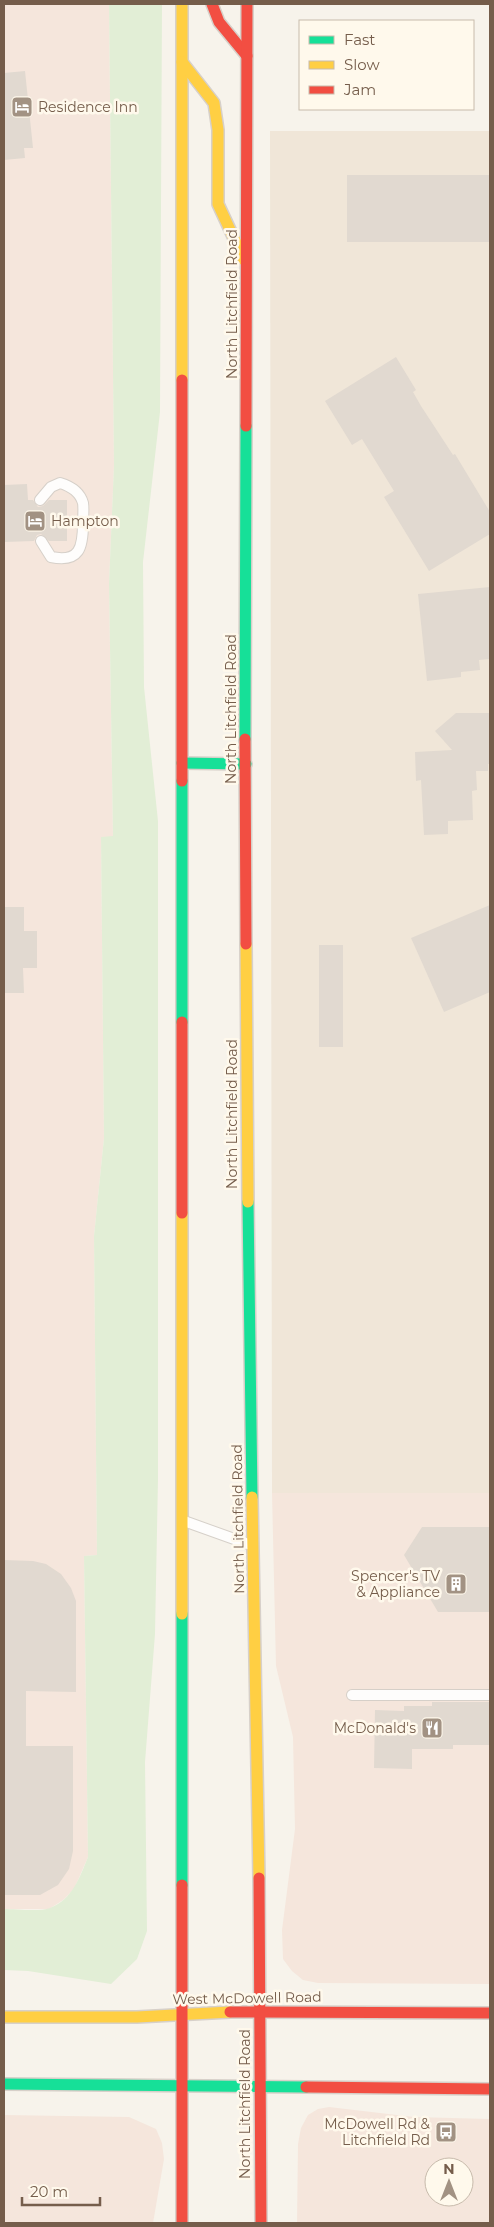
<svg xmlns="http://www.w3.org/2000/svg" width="494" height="2227" font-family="Montserrat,sans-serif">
  <rect width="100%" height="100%" fill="#f7f3eb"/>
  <path fill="#f0e6d8" d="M270,131H490V1493H272Z"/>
  <g fill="#f5e6dc" fill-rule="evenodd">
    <path d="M4,4H109L114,465L109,584L113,837L101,838L104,1138L94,1236L97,1555L84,1556L88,1857L74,1889L63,1900L49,1909H4Z"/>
    <path d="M272,1493H490V1984L318,1983L303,1980L292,1971L283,1959L282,1930L295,1829L293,1737L276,1666Z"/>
    <path d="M329,2107L414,2117L490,2119V2223H297L298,2144L301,2128L308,2115L318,2109ZM434,2167H464V2197H434Z"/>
    <path d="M4,2115L129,2117L156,2129L162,2143L164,2159L153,2223H4Z"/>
  </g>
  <path fill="#e2eed6" d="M109,4H162L160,412L143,562L144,687L158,821V1479L155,1634L145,1762L147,1931L137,1959L111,1984L28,1971L4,1970V1909C16,1909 40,1912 50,1908C72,1900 80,1877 88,1857L84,1556L97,1555L94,1236L104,1138L101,837L113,836L109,584L114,465Z"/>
  <g fill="#e1d9d0">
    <path d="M25,71L33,148H24L25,158L4,160V73Z"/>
    <rect x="347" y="175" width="142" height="67"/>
    <path d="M396,357L416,390L413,392L421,406L453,455L455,454L490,512V534L429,571L384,497L394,491L362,439L352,445L325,401Z"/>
    <path d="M27,484L28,500H33L38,507L43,506L49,500H67V541H49L41,534L37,535L34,541L4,542V485Z"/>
    <path d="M490,587V659L479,660L480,670L461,672V677L427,681L418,594Z"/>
    <path d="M456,713H490V764H488V771H476L477,790L472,791L473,820L448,821V834L424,835L421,780L416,781L415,752L452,750L435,731Z"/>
    <path d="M490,905V992L444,1012L411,938Z"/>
    <path d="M4,907H24V931H37V968H23L24,993H4Z"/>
    <rect x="319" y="945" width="24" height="102"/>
    <path d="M422,1527H490V1612H438L404,1555Z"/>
    <path d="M4,1560L33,1561L46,1564L61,1574L71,1588L76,1601V1692L26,1691V1746H73V1851L69,1869L58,1885L40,1895H4Z"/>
    <path d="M432,1702H490V1745H453V1749H412V1769L374,1768L375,1710L404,1711V1706H432Z"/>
  </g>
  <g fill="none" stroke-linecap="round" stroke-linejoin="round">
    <g stroke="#d6d0c9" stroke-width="12">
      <g id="lane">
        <path d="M40,500L51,487L60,483C70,486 80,492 83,503C84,509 83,517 83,523C83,547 80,563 51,557L41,541"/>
        <path d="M184,1521L251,1545"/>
        <path d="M352,1695H490"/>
      </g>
    </g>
    <g stroke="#d7d0c9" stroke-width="14">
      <g id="fast">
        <path d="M245,739L246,426"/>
        <path d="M182,763L246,764"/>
        <path d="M182,781V1022"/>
        <path d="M248,1202L252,1497"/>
        <path d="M182,1614V1885"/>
        <path d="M4,2084L306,2087"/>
      </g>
    </g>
    <g stroke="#d7d0c9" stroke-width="14">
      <g id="slow">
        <path d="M182,4V380"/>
        <path d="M182,62L214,103L218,130V204L244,260"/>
        <path d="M246,944L248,1202"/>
        <path d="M182,1213V1614"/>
        <path d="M252,1497L259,1878"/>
        <path d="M4,2017H137L230,2012"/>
      </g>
    </g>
    <g stroke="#d7d0c9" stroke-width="14">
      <g id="jam">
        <path d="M212,4L219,22L247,56"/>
        <path d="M182,380V781"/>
        <path d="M246,426L247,4"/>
        <path d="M245,739L246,944"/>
        <path d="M182,1022V1213"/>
        <path d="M259,1878L261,2223"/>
        <path d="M182,1885V2223"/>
        <path d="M230,2012L490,2013"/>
        <path d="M306,2087L490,2089"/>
      </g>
    </g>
    <use href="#lane" stroke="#fefdfc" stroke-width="10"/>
    <use href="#fast" stroke="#16e098" stroke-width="11"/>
    <use href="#slow" stroke="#ffcf43" stroke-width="11"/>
    <use href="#jam" stroke="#f24e42" stroke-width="11"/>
  </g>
  <defs>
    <g id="hotel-square" transform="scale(1.125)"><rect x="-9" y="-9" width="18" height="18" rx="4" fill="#a29283" stroke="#fff9ec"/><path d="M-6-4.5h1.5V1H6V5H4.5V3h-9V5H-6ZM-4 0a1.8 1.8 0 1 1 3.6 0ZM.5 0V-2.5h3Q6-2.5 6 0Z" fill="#fff"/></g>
    <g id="building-square" transform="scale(1.125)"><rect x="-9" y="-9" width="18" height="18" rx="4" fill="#a29283" stroke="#fff9ec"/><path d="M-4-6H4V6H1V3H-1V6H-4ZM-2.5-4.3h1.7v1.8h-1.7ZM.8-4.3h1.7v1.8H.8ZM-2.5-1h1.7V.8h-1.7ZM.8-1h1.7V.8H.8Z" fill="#fff"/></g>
    <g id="restaurant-square" transform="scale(1.125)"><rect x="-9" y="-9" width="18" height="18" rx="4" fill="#a29283" stroke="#fff9ec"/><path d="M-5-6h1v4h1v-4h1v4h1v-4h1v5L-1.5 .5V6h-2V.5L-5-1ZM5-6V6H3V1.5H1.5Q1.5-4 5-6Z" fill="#fff"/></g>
    <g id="bus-square" transform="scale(1.125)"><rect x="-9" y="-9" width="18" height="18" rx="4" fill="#a29283" stroke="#fff9ec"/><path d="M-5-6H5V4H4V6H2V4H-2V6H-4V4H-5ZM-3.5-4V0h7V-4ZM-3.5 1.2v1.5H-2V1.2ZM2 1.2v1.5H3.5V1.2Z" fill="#fff"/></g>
  </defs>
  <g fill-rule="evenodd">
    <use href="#hotel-square" x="22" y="107"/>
    <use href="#hotel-square" x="35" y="521"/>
    <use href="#building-square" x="456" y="1584"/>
    <use href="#restaurant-square" x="432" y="1728"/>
    <use href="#bus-square" x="446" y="2132"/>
  </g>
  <g text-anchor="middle" stroke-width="5" stroke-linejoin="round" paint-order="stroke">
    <g font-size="14" fill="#755d4b" stroke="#fff9ec" text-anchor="end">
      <text x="38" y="112" text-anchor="start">Residence Inn</text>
      <text x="51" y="526" text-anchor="start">Hampton</text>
      <text x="440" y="1581">Spencer's TV<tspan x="440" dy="16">&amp; Appliance</tspan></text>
      <text x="416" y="1733">McDonald's</text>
      <text x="430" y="2129">McDowell Rd &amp;<tspan x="430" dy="16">Litchfield Rd</tspan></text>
    </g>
    <g font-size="14" fill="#755d4b" stroke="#fff9ec">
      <text transform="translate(232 304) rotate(-90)" y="5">North Litchfield Road</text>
      <text transform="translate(231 709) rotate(-90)" y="5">North Litchfield Road</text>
      <text transform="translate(232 1114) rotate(-90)" y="5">North Litchfield Road</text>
      <text transform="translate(238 1519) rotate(-91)" y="5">North Litchfield Road</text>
      <text transform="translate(247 1998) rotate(-1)" y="5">West McDowell Road</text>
      <text transform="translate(245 2104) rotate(-90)" y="5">North Litchfield Road</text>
    </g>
  </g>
  <rect width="494" height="2227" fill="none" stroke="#755d4b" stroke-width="10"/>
  <rect x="299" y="20" width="175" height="90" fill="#fff9ec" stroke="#c8bbac"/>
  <rect x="309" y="36" width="25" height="8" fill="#16e098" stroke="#c8bbac"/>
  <text x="344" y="45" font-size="15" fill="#755d4b">Fast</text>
  <rect x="309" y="61" width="25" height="8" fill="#ffcf43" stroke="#c8bbac"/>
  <text x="344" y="70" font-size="15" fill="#755d4b">Slow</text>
  <rect x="309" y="86" width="25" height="8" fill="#f24e42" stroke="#c8bbac"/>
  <text x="344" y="95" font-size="15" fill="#755d4b">Jam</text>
  <g transform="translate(449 2182)"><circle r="24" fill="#fff9ec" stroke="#c8bbac"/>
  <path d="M0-4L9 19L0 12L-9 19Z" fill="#a29283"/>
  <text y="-8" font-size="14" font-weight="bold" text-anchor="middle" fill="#755d4b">N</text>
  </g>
  <path d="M22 2197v8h78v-8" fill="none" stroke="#755d4b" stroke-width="2.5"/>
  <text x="30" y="2197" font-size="15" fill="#755d4b" stroke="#fff9ec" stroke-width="4" paint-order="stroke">20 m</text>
</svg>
